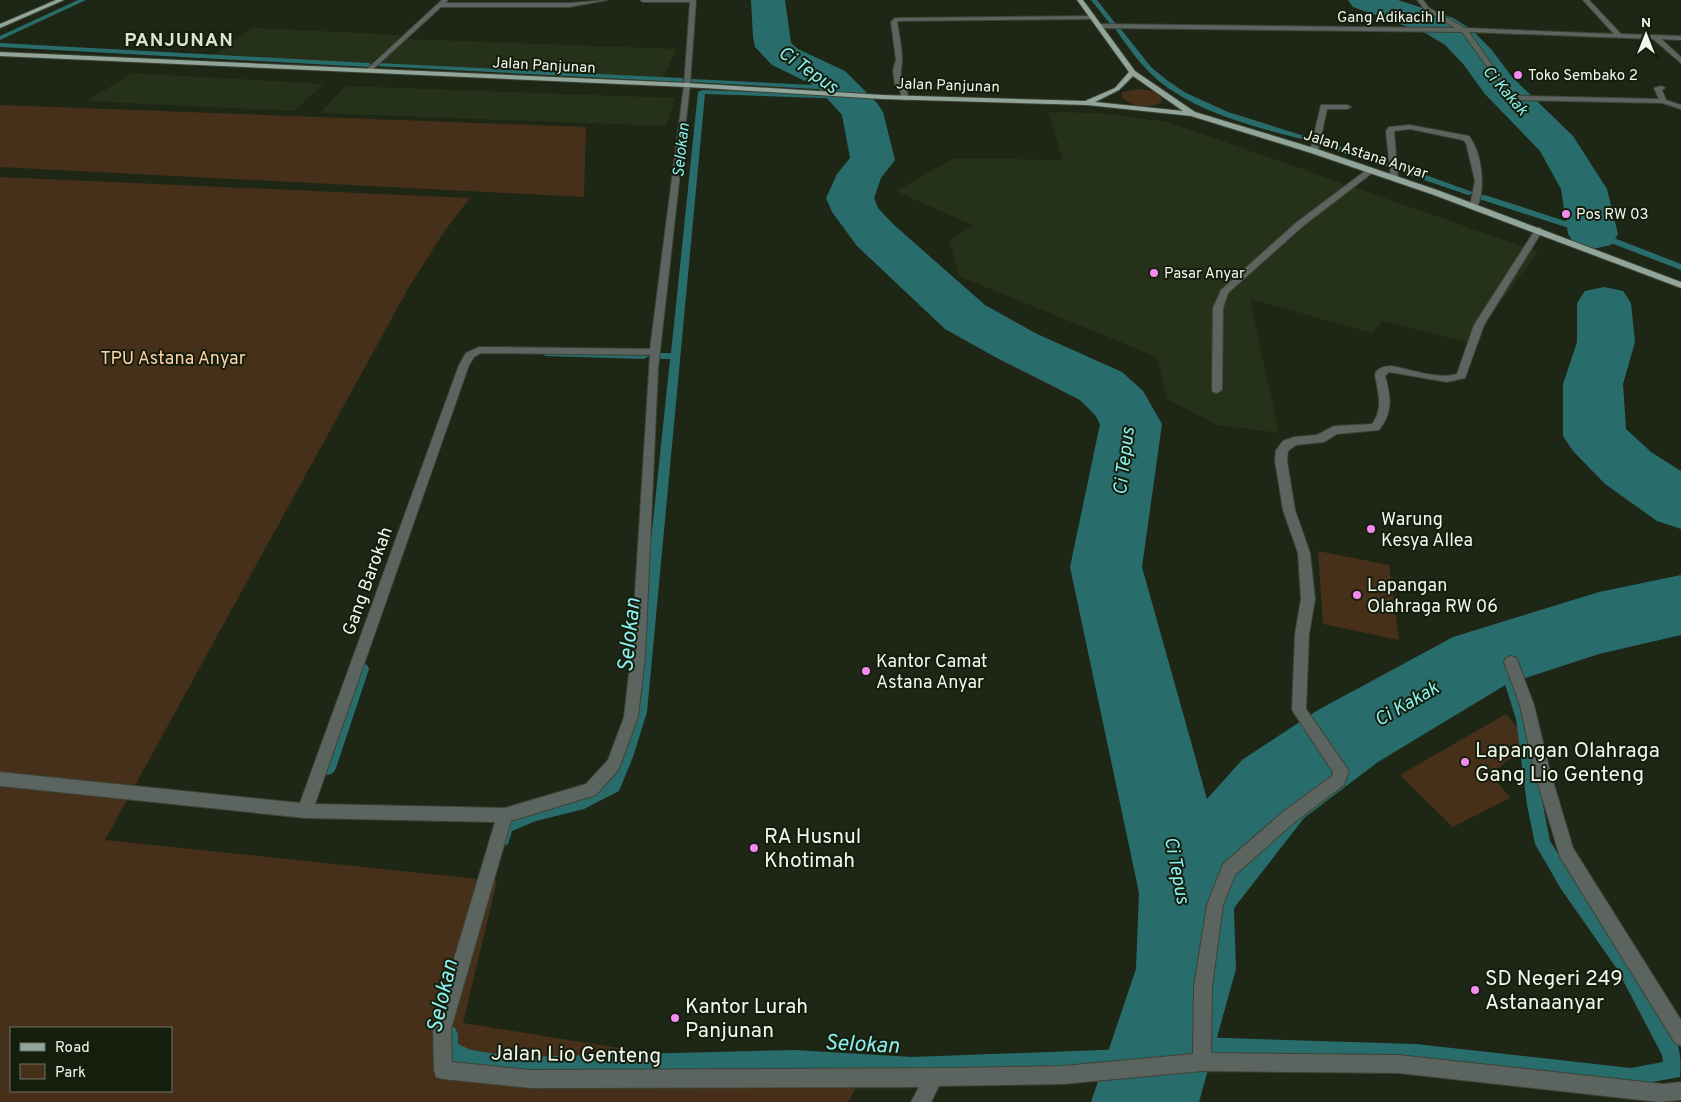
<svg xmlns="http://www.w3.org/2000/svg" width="1681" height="1102" font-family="Overpass,sans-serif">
  <rect width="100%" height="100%" fill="#1e2616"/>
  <g fill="#26311a">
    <path d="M253,28L402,35L370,64L211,57Z"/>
    <path d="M407,39L677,49L663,77L380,64Z"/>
    <path d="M132,73L324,84L294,111L87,101Z"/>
    <path d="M346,86L675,98L666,126L320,113Z"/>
    <path d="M1048,112L1100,113L1168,122L1538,252L1470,343L1382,321L1372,333L1250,299L1279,433L1217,425L1167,399L1157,357L959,276L949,240L974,226L896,191L954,158L1063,160Z"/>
  </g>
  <g fill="#463019" fill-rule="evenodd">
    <path d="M1140,89C1149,90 1161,91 1162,101C1152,110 1132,107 1122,98V92Z"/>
    <path d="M0,105L586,127L584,197L0,167Z"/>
    <path d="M0,177L470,198L446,229L409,287L105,840L497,881L463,1023L857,1086L848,1102H0ZM11,1028H171V1091H11Z"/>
    <path d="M1318,551L1389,565L1399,640L1323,624Z"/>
    <path d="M1506,714L1521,732V750L1491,774L1510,798L1453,827L1400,775Z"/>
  </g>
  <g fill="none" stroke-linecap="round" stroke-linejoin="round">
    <g fill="#296c6c" fill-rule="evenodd">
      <path d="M78,0H86L0,40V36Z"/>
      <path d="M1091,0H1097L1115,23V25H1111Z"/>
      <path d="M1116,28H1120L1151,67L1168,81L1186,93L1228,112L1317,140L1313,142C1263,129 1206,116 1164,85C1144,70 1130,50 1116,30Z"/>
      <path d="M0,43L369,63L372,65L369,67L0,47Z"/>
      <path d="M378,63L682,78L685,80L682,82L376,66L375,65Z"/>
      <path d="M692,79L834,86L838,88L834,90L690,82V80Z"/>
      <path d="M702,90L848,95L852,97L848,99L705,94L647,712L633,757L619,791L584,809L536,821L512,831L508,844L502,847L496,844L494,839L500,821L536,807L581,795L608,781L619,757L633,712L670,359H659L654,356L659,353H671L698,92Z"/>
      <path d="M1318,141H1324L1392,165L1385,167L1318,145Z"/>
      <path d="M1395,166H1401L1475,193L1468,195L1395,170Z"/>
      <path d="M1479,195H1485L1596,231L1681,264V270L1590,235L1479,199Z"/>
      <path d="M549,351L644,353L649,356L644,359L545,356L544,354Z"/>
      <path d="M1502,647L1507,649L1509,653L1530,719L1543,805L1550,841L1573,877L1629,957L1678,1046C1681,1056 1681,1067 1680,1077L1631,1086L1416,1062L1167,1054L1168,1057L1166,1064L1159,1066L912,1075L795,1068L516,1075L470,1068L442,1056C439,1046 439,1037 443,1028L449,1025L455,1028L458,1034V1044L471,1050L516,1057L795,1050L912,1057L1154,1048L1153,1045L1156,1039L1162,1036L1416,1044L1631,1068L1663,1062L1662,1055L1617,969L1561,889L1535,844L1527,805L1516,719L1495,653L1497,649Z"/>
      <path d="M362,663L367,665L369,669L336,768L333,773L328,775L323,773L320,768L355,669L357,665Z"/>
    </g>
    <g fill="#296c6c" fill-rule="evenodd">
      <path d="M751,0H785L791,43L798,49L845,71L877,103L883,112L895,160L881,178L874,198L878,208L893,224L985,305L1035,333L1122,372L1143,391L1162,424L1142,567L1207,799L1242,760L1318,710L1453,637L1599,592L1681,575V635L1599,654L1507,684L1378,762L1304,818L1234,908L1236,969L1199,1102H1091L1136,969L1139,893L1070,567L1100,424L1095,415L1080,400L995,357L945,329L857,246L832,212L826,198L837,174L850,158L842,115L817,87L772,65L755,47L753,37Z"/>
      <path d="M1348,0H1398L1453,18L1471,29L1491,49L1512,77L1573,136L1607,189L1618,234L1611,245L1593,249L1575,245L1568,234L1561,189L1540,151L1484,93L1464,65L1445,45L1427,34L1353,7Z"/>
      <path d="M1604,287L1623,291L1631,303L1635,342L1623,384L1626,429L1651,452L1681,471V529L1657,521L1605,484L1573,451L1563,436V384L1577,342V303L1585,291Z"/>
    </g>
    <g stroke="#3c4334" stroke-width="2">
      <g id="minor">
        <path d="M442,0H448L445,3H569L608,0L569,7H441L370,72H366V70Z"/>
        <path d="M640,0H696L690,85L658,369L645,656L638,717L619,769L596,795L511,821L451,1029L452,1062L530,1070L957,1068L1063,1066L1193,1054L1194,987L1207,905L1223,864L1284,811L1332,776L1333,772L1292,710L1295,634L1301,599L1298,553L1283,510L1275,461L1276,450L1283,441L1294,437L1317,435L1334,426L1372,424C1381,412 1380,400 1377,386C1377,383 1375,378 1375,375C1376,368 1385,366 1391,366C1411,369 1436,380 1457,374L1474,325L1535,230L1539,227L1543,230L1484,325L1465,378L1447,382L1389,372L1385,376C1391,397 1393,412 1379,430L1337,434L1324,442L1296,445L1288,451L1287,461L1295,510L1310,553L1315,599L1309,634L1306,709L1349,771L1344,785L1296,821L1235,875L1223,905L1212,987L1211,1053L1398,1055L1663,1084L1681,1082V1100L1659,1102L1398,1073L1202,1071L1063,1084L939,1086L931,1102H911L919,1087L530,1088L443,1079L436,1077L434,1070L433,1029L495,822L305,818L0,786V772L300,803L459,365L466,353L479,347L650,349L684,85L690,2H643ZM481,353L650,355L631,656L624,717L608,760L586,784L505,808L315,804L469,365L474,357Z"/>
        <path d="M1417,0H1423L1429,8L1465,28L1614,34L1583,0H1589L1621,34L1681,36V40L1661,39L1681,57V63L1653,39L1469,32L1511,92L1521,96L1659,99L1654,88L1661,86L1665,88L1662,90L1666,100L1681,105V109L1662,103L1517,100L1507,94L1462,32L1100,28L1097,26L1100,24L1455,28L1425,10Z"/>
        <path d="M1094,16L1096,19L899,21L897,22C899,34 902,47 902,59C902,71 897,79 907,89L908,100H902L900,90L895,85L893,70L896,60L891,22L895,18Z"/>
        <path d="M1321,105H1347L1351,107L1347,109H1327L1318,151L1314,153L1310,151Z"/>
        <path d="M1410,125L1469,136C1482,153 1486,188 1477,208L1470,206L1475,181L1466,143L1463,140L1410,129L1394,131L1398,178L1391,180L1386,131L1389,127Z"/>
        <path d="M1369,168L1376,170L1303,226L1228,293L1223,308L1222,390L1217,393L1213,392L1212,390L1213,308L1221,290L1297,222Z"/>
        <path d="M1511,656L1516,658L1518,662L1534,705L1550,771L1573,848L1681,1020V1046L1675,1043L1560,857L1534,771L1520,705L1504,662L1506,658Z"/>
      </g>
    </g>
    <g stroke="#3c4334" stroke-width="2">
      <g id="major">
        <path d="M56,0H64L0,28V24Z"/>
        <path d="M1077,0H1083L1135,71L1195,112L1317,149L1440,191L1681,282V288L1434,195L1311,153L1191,116L1087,105L882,99L687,87L0,56V52L687,83L882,95L1085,101L1115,88L1129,72ZM1133,76L1183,111L1095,102L1119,90Z"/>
      </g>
    </g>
    <use href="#minor" fill="#5b645f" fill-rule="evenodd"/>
    <use href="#major" fill="#92a59b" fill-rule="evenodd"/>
  </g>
  <g fill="#f489ef" stroke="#151d0d" stroke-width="2">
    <circle cx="1518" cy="75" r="5"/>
    <circle cx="1566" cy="214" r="5"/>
    <circle cx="1154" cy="273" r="5"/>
    <circle cx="1371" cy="529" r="5"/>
    <circle cx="1357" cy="595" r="5"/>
    <circle cx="866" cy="671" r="5"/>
    <circle cx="1465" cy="762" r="5"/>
    <circle cx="754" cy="848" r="5"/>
    <circle cx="1475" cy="990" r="5"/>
    <circle cx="675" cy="1018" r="5"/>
  </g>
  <g text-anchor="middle" stroke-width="4" stroke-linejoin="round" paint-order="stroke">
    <g font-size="15" fill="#f1f7ec" stroke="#151d0d">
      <text x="1391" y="22">Gang Adikacih II</text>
      <text transform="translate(544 65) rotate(3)" y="5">Jalan Panjunan</text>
      <text transform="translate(948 85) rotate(2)" y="5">Jalan Panjunan</text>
      <text transform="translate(1366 154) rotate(18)" y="5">Jalan Astana Anyar</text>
    </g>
    <g font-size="15" fill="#f1f7ec" stroke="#151d0d" text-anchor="start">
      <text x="1528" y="80">Toko Sembako 2</text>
      <text x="1576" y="219">Pos RW 03</text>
      <text x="1164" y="278">Pasar Anyar</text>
    </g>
    <g font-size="16" font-style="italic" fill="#89f0ef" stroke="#151d0d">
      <text transform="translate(1506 90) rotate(49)" y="6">Ci Kakak</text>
      <text transform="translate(680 150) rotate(-84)" y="6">Selokan</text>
    </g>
    <g font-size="18" fill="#ffd1a5" stroke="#151d0d">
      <text x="173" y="364">TPU Astana Anyar</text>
    </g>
    <g font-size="18" fill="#f1f7ec" stroke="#151d0d" text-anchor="start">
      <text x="1381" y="525">Warung<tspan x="1381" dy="21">Kesya Allea</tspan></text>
      <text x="1367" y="591">Lapangan<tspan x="1367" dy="21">Olahraga RW 06</tspan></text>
      <text x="876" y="667">Kantor Camat<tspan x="876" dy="21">Astana Anyar</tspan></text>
    </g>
    <g font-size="18" fill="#f1f7ec" stroke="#151d0d">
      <text transform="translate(367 581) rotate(-70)" y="6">Gang Barokah</text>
    </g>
    <g font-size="19" font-weight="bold" letter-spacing="1" fill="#dae5cf" stroke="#151d0d">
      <text x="179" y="46">PANJUNAN</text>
    </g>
    <g font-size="19" font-style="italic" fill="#89f0ef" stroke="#151d0d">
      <text transform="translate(809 69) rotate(35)" y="7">Ci Tepus</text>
      <text transform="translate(1123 461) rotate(-83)" y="7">Ci Tepus</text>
      <text transform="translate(1406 703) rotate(-30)" y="7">Ci Kakak</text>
      <text transform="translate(1178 870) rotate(79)" y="7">Ci Tepus</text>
    </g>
    <g font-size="21" fill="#f1f7ec" stroke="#151d0d" text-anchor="start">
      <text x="1475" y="757">Lapangan Olahraga<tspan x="1475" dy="24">Gang Lio Genteng</tspan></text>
      <text x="764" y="843">RA Husnul<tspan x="764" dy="24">Khotimah</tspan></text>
      <text x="1485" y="985">SD Negeri 249<tspan x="1485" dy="24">Astanaanyar</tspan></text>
      <text x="685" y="1013">Kantor Lurah<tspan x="685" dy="24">Panjunan</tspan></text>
    </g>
    <g font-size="21" fill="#f1f7ec" stroke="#151d0d">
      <text transform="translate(576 1054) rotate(1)" y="7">Jalan Lio Genteng</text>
    </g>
    <g font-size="22" font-style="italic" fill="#89f0ef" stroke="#151d0d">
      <text transform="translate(628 635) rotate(-84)" y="8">Selokan</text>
      <text transform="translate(441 996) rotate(-77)" y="8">Selokan</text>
      <text transform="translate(862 1043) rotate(3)" y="8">Selokan</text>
    </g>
  </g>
  <rect x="10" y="1027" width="162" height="65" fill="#151d0d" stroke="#6d7466"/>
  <rect x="20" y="1043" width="25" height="8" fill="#92a59b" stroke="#6d7466"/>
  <text x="55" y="1052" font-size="15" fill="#f1f7ec">Road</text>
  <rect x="20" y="1064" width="25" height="15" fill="#463019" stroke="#6d7466"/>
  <text x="55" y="1077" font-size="15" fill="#f1f7ec">Park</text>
  <g transform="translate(1646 35)" stroke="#151d0d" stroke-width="4" paint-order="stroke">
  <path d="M0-4L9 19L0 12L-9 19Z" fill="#f1f7ec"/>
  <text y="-8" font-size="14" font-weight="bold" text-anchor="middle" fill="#f1f7ec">N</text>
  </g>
</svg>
